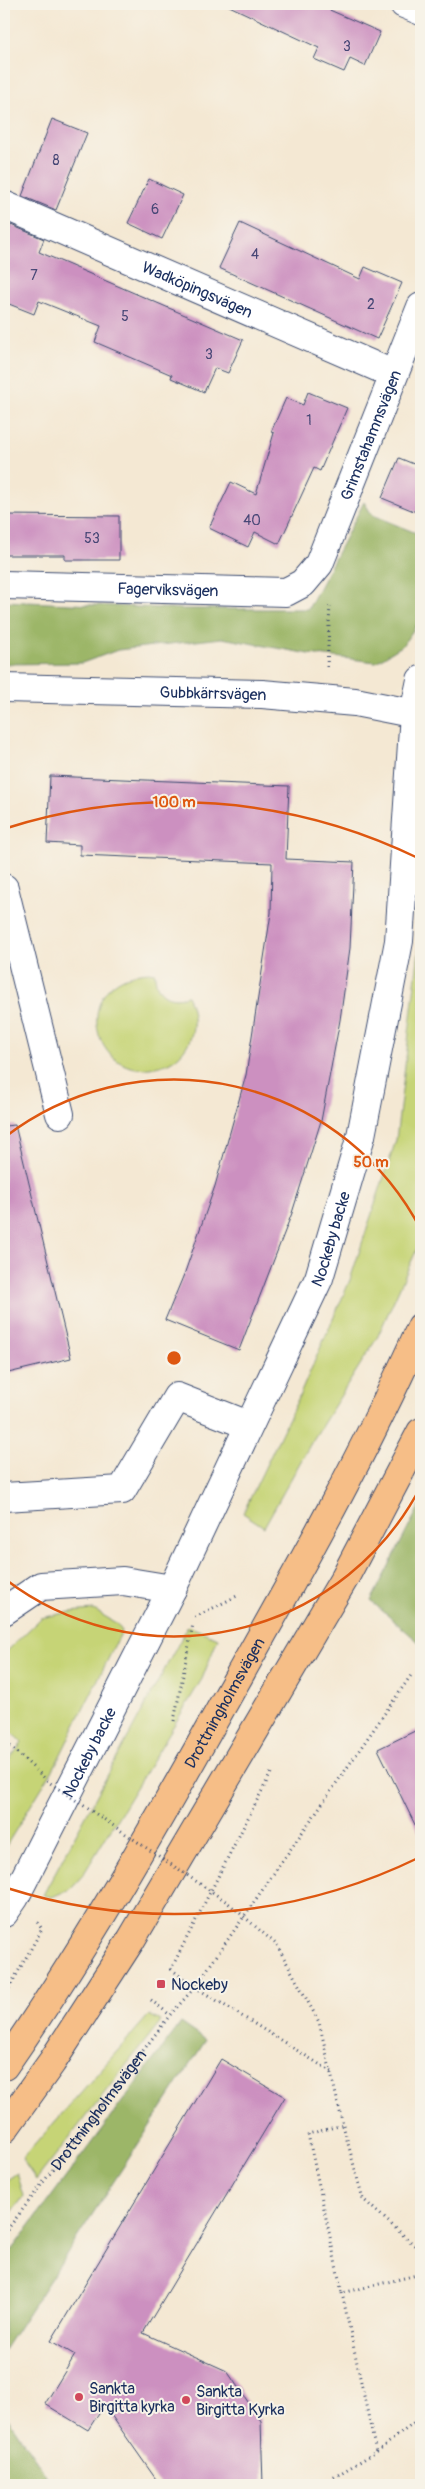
<svg xmlns="http://www.w3.org/2000/svg" width="425" height="2489" font-family="Pangolin,sans-serif">
  <rect width="100%" height="100%" fill="#f7f3e8"/>
  <filter id="ink" filterUnits="userSpaceOnUse"><feTurbulence type="fractalNoise" baseFrequency=".02" numOctaves="2"/><feDisplacementMap in="SourceGraphic" scale="10" xChannelSelector="R" yChannelSelector="G"/><feConvolveMatrix kernelMatrix="1 2 1 2 8 2 1 2 1" color-interpolation-filters="sRGB"/></filter>
  <filter id="wash" filterUnits="userSpaceOnUse"><feTurbulence type="fractalNoise" baseFrequency=".0096" numOctaves="4" result="noise"/><feDisplacementMap in="SourceGraphic" scale="20" xChannelSelector="R" yChannelSelector="G"/><feGaussianBlur stdDeviation="1.12" result="paint"/><feColorMatrix in="noise" values="0 0 0 0 0 0 0 0 0 0 0 0 0 0 0 0 0 1.4 0 .05"/><feComposite in="paint" operator="in"/></filter>
  <g filter="url(#wash)">
    <rect width="100%" height="100%" fill="#f4e8d3"/>
    <g fill="#c6d476" stroke="#70826a">
      <path d="M421,934V1240L377,1338L311,1443L264,1527L243,1513L298,1399L350,1280L396,1140Z"/>
      <path d="M149,972L155,973C155,993 168,1002 187,996C195,1011 196,1032 186,1047C179,1058 168,1065 155,1067C90,1082 68,977 149,972Z"/>
      <path d="M94,1610L116,1623L122,1631L54,1768L4,1849V1757L8,1761L22,1743L4,1724V1654L41,1618L70,1612Z"/>
      <path d="M188,1626L218,1638L202,1679L83,1875L70,1889L52,1897L43,1895Z"/>
      <path d="M149,2015L161,2021L36,2180L22,2159Z"/>
      <path d="M17,2173L24,2196L4,2223V2182Z"/>
    </g>
    <g fill="#9cb667" stroke="#5c7262">
      <path d="M364,502L372,515L421,535V619L402,646L376,662L309,654L222,638L118,650L82,663L4,664V601L182,609H308Z"/>
      <path d="M421,1503V1644L371,1601Z"/>
      <path d="M181,2023L206,2040L4,2350V2260Z"/>
      <path d="M4,2413L53,2485H4Z"/>
    </g>
    <g id="blocks">
      <g fill="#cc90c0">
        <path d="M225,4H316L380,32L365,66L350,59L344,72L314,59L319,48Z"/>
        <path d="M52,119L87,133L56,210L22,196Z"/>
        <path d="M149,179L183,195L162,239L128,223Z"/>
        <path d="M240,223L360,279L365,267L402,283L377,339L219,268Z"/>
        <path d="M11,225L44,239L39,252L243,340L228,373L215,368L204,392L171,378L172,375L95,342L101,326L39,301L34,314L4,302V242Z"/>
        <path d="M308,392L347,408L320,471L314,468L279,544L255,532L248,547L209,528L231,482L256,494L274,433L271,432L286,398L303,405Z"/>
        <path d="M399,458L421,467V514L382,498Z"/>
        <path d="M4,515L119,516V560H65V555H4Z"/>
        <path d="M50,776L289,786L286,859L354,862L350,948L340,1020L321,1121L292,1213L239,1350L165,1320L185,1272L215,1186L246,1075L271,913L272,863L80,855V845L47,843Z"/>
        <path d="M15,1125L71,1358L4,1374V1126Z"/>
        <path d="M421,1728V1837L378,1749Z"/>
        <path d="M221,2059L285,2097L143,2333L227,2371L261,2421L263,2485H160L104,2405L88,2430L45,2404L75,2355L51,2341Z"/>
      </g>
    </g>
  </g>
  <g filter="url(#ink)">
    <use href="#blocks" fill-opacity="0" stroke="#3c4b70" stroke-width="1"/>
    <g fill="none" stroke-linecap="round" stroke-linejoin="round">
      <g stroke="#3c4b70" stroke-width="30">
        <g id="minor">
          <path d="M404,4L421,11"/>
          <path id="s2" d="M4,205L393,374"/>
          <path id="s3" d="M4,585L286,592L303,583L319,564L421,307"/>
          <path id="s4" d="M4,688L262,694L355,702L421,715"/>
          <path d="M4,888L60,1114"/>
          <path d="M4,1497L122,1490L177,1397L248,1425"/>
          <path d="M4,1611L41,1586L123,1581L172,1589"/>
          <path id="s5" d="M4,1913L15,1897L172,1589L319,1278L361,1136L399,941L414,713L421,680"/>
        </g>
      </g>
      <g stroke="#3c4b70" stroke-width="30">
        <g id="major">
          <path id="s6" d="M4,2066C89,1944 163,1812 235,1683C301,1566 367,1449 421,1327"/>
          <path d="M4,2129L52,2062L131,1940L344,1579L421,1432"/>
        </g>
      </g>
      <g stroke="#3c4b70" stroke-width="3" stroke-dasharray="1 4" stroke-linecap="butt">
        <path d="M327,667L330,604"/>
        <path d="M195,1617L237,1596"/>
        <path d="M174,1721L193,1624"/>
        <path d="M4,1740L10,1746"/>
        <path d="M271,1773L171,1969L195,1987L332,2072"/>
        <path d="M277,1945L319,2022L343,2125L308,2134L342,2293L421,2274"/>
        <path d="M4,1997L42,1929L37,1922"/>
        <path d="M151,2000L170,2015"/>
        <path d="M343,2125L363,2199L421,2251"/>
        <path id="s1" d="M4,2234L170,2015L195,1987L412,1674"/>
        <path d="M342,2293L376,2452"/>
        <path d="M321,2485L376,2452L421,2418"/>
      </g>
      <use href="#minor" stroke="#fff" stroke-width="28"/>
      <use href="#major" stroke="#f6be87" stroke-width="28"/>
      <path stroke="#3c4b70" stroke-width="3" stroke-dasharray="1 4" stroke-linecap="butt" d="M10,1746L50,1783L227,1902L277,1945"/>
    </g>
  </g>
  <g fill="none" stroke="#de5710" stroke-width="2.5">
    <path d="M421 1486A278 278 0 0 1 5 1579M5 1137A278 278 0 0 1 421 1230"/>
    <path d="M418 1858A556 556 0 0 1 7 1888M7 828A556 556 0 0 1 418 858"/>
  </g>
  <g fill="#d1495b" stroke="#f7f3e8" stroke-width="2">
    <rect x="156" y="1979" width="10" height="10" rx="2.5"/>
    <circle cx="79" cy="2397" r="5"/>
    <circle cx="186" cy="2400" r="5"/>
  </g>
  <g text-anchor="middle" stroke-width="4" stroke-linejoin="round" paint-order="stroke">
    <g font-size="14" fill="#474776">
      <text x="347" y="51">3</text>
      <text x="56" y="165">8</text>
      <text x="155" y="214">6</text>
      <text x="255" y="259">4</text>
      <text x="34" y="280">7</text>
      <text x="371" y="309">2</text>
      <text x="125" y="321">5</text>
      <text x="209" y="359">3</text>
      <text x="309" y="425">1</text>
      <text x="252" y="525">40</text>
      <text x="92" y="543">53</text>
    </g>
    <g font-size="16" fill="#1b2f5e" stroke="#f7f3e8">
      <text dy="6" stroke="none"><textPath href="#s2" startOffset="211">Wadköpingsvägen</textPath></text>
      <text dy="6" stroke="none"><textPath href="#s3" startOffset="465">Grimstahamnsvägen</textPath></text>
      <text dy="6" stroke="none"><textPath href="#s3" startOffset="164">Fagerviksvägen</textPath></text>
      <text dy="6" stroke="none"><textPath href="#s4" startOffset="209">Gubbkärrsvägen</textPath></text>
      <text dy="6" stroke="none"><textPath href="#s5" startOffset="750">Nockeby backe</textPath></text>
      <text dy="6" stroke="none"><textPath href="#s6" startOffset="425">Drottningholmsvägen</textPath></text>
      <text dy="6" stroke="none"><textPath href="#s5" startOffset="182">Nockeby backe</textPath></text>
      <text dy="6" stroke="none"><textPath href="#s1" startOffset="156">Drottningholmsvägen</textPath></text>
    </g>
    <g font-size="16" fill="#1b2f5e" stroke="#f7f3e8" text-anchor="start">
      <text x="171" y="1990">Nockeby</text>
      <text x="89" y="2394">Sankta<tspan x="89" dy="18">Birgitta kyrka</tspan></text>
      <text x="196" y="2397">Sankta<tspan x="196" dy="18">Birgitta Kyrka</tspan></text>
    </g>
  </g>
  <circle cx="174" cy="1358" r="8" fill="#de5710" stroke="#f7f3e8" stroke-width="2.5"/>
  <g font-size="15" text-anchor="middle" font-weight="bold" fill="#de5710" stroke="#f7f3e8" stroke-width="4" stroke-linejoin="round" paint-order="stroke">
    <text x="174" y="807">100 m</text>
    <text x="371" y="1167">50 m</text>
  </g>
  <rect width="425" height="2489" fill="none" stroke="#f7f3e8" stroke-width="20"/>
</svg>
